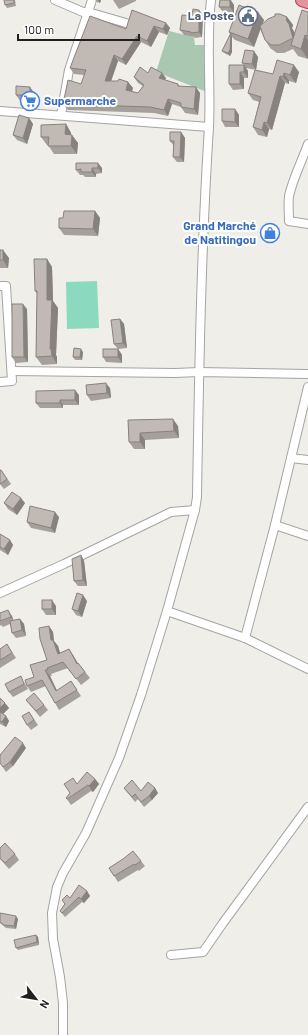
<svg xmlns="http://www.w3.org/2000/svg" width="308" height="1035" font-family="Barlow,sans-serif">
  <rect width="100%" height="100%" fill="#f0eee8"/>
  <path fill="#aac8b1" d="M169,31L194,37L195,45H207V92L156,72Z"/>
  <path fill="#8bdac0" d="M97,281L99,328L67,329L66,282Z"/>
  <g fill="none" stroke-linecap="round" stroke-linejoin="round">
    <g stroke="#a4a4a4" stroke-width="10">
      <g id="minor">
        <path d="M55,0L83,12H88L126,23"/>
        <path d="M0,111L209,127"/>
        <path d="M61,115L69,70L92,0"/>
        <path d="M308,144C302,161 293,178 289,196C288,204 289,213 289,221L308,224"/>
        <path d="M0,286H6L12,381L0,382"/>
        <path d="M12,371L175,373L199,372L308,374"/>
        <path d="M291,458L308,460"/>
        <path d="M275,525L308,536"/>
        <path d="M0,593L64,564L171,512L195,510"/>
        <path d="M167,611L245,638L308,669"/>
        <path d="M245,638L275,525L308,387"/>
        <path d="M171,955L203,952L223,923L308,807"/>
        <path d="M63,1035V1003L60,977L53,939L52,913L57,887L63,873L86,833L119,758L141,695L167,611L195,510L197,497C199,373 201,250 209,127C211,85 206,42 211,0"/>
      </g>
    </g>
    <g stroke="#d0335e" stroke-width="14">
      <path id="highway" d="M302,0L308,2"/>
    </g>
    <use href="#minor" stroke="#fff" stroke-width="8"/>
    <use href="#highway" stroke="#e2959e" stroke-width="12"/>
  </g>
  <g fill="#a6a09b">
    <path d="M15,0L16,6L7,8L5,5Z"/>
    <path d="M95,0H101L100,3L97,2Z"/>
    <path d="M113,0H136V1L119,9Z"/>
    <path d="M220,0H231L234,5V13L223,12L219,7Z"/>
    <path d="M256,11L264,20L262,24L287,17L293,25L292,28L295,33L308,12V59L298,56L293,49L284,53H277L270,48L265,40L260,29L254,47L235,40L232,37V52L230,56L224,53L222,51L230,34L229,32Z"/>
    <path d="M203,15L202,37L195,38L194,37L184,35L180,30L192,16Z"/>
    <path d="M166,23L170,28L167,35L159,32L151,47L141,42L126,65L118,61L111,81L128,82L133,88L132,92L138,93L143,86L138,83L134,77L148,73L166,78L165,80L178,84L179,86L200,93L198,115L185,113L181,107L172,104L168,116L154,113L68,110L63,104L81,84L84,75L74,74L70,68L126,29Z"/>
    <path d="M258,57L256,70L246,68L248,71V78H244V89L233,90L229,84L244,65L242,63Z"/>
    <path d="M299,72L296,83L289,81V84L285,83L272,130L269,129L267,137L258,135L253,127L259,102L253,100L248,93L273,74Z"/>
    <path d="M16,86L37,97V105H23L16,95Z"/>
    <path d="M235,109L239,115V127H225L222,121Z"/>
    <path d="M29,118L33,124L27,144L17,140L13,135Z"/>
    <path d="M66,124L71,133V135L78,143L77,154H54L48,145H47L41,137Z"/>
    <path d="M181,132L185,138L184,162H177L173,157L174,146L170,141Z"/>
    <path d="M76,163L102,168V173L96,174V177H85L83,175H80L76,170Z"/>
    <path d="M95,211L100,218L98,236L64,235L59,228L63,218Z"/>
    <path d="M0,250L9,258L8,268H0Z"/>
    <path d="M47,259L52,267L53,301L58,308L56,355L57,357V364L42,365L36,357L37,294L35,291Z"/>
    <path d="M27,309L28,362L16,363L12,357Z"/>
    <path d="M120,319L124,324L127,348L118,349L122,355V363L106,362L103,357L118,349L114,344Z"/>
    <path d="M83,352L82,360H75L73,357Z"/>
    <path d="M110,388L111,398L91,401L87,395Z"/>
    <path d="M79,395V405H63V408H40L36,403Z"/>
    <path d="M128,420L178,426L179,438L145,440V449H134L129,442Z"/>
    <path d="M1,470L11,484L4,489L0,484Z"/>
    <path d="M4,503H25L17,515L8,509Z"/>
    <path d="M59,517L55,533L31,528L27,522Z"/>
    <path d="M0,534L10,540L13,545L8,555L0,550Z"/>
    <path d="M81,555L84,561L87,586H78L74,581Z"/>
    <path d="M87,601L82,617L76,615L72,609Z"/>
    <path d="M56,606V615H46L42,609Z"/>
    <path d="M12,616L13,620L20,619L24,624L26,636L16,638L12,633L10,624L3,627L1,625L0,626V621Z"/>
    <path d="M49,626L53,632L54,641L58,646L60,653L69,649L73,655L78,663L90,678L81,685L68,668L51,674L52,676H50L57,691L71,681L81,696L59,710L55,703L46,686L31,692L27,686L47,660Z"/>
    <path d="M7,644L16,658L0,668V649Z"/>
    <path d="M24,682L28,689L13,697L9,692Z"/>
    <path d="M0,698L9,708L3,714L6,716L9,721L6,727L0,724Z"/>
    <path d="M26,700L44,705L48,710L40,717Z"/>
    <path d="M29,712L38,725L31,730L27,725Z"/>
    <path d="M26,748L13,766L6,772L0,763Z"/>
    <path d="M95,779L99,784L93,792L91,791L71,805L66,798L77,784Z"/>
    <path d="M124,788L141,791L155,788L158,793L152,800L144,807L138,799L135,802Z"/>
    <path d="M0,848L15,854L19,860L9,869L0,859Z"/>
    <path d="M141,861L145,866L139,871L138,870L118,882L109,868Z"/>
    <path d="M87,891L90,896L84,903L82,902L65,917L60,911L65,904L62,900L70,898Z"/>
    <path d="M0,913L18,919L16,929L6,928L0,923Z"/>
    <path d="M36,935L38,937L39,945L18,950L16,948Z"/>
  </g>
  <g fill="#87827e">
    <path d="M98,0H101L100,3Z"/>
    <path d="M230,0L234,5V13L230,7Z"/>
    <path d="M253,8L257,14L258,12L264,20L254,47L248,39Z"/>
    <path d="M199,10L203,15L202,37L199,32Z"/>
    <path d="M287,17L293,25L292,28L294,32L299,46L293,38L286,20Z"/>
    <path d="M166,23L170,28L167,35L163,29Z"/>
    <path d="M154,26L159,32L151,47L147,41Z"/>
    <path d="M231,34L232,37V52L230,56L228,53Z"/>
    <path d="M305,35L308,40V59L301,49Z"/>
    <path d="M137,36L141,42L126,65L122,59Z"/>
    <path d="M254,51L258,57L256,70L252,64Z"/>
    <path d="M114,55L118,61L109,87L105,81Z"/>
    <path d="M244,65L248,71V78L244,72Z"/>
    <path d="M294,65L299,72L296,83L290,75Z"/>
    <path d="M240,72L244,78V89L240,84Z"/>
    <path d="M162,73L166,78L163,84L159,78Z"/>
    <path d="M284,73L289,81V84L283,77Z"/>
    <path d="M280,76L285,83L272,130L267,123Z"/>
    <path d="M128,82L133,88L130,96L126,90Z"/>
    <path d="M30,87L37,97V105L30,95Z"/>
    <path d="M196,87L200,93L198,115L194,109Z"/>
    <path d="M168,99L172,104L168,116L164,110Z"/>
    <path d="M235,109L239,115V127L235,122Z"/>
    <path d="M29,118L33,124L27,144L23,138Z"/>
    <path d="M264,122L269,129L267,137L262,130Z"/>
    <path d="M66,124L71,133V142L65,134Z"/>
    <path d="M181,132L185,138L184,162L180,157Z"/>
    <path d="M72,135L78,143L77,154L71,146Z"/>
    <path d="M98,163L102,168V173L98,168Z"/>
    <path d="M92,168L96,174V177L92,172Z"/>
    <path d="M95,211L100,218L98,236L93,229Z"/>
    <path d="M3,250L9,258L8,268L3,260Z"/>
    <path d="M47,259L52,267L53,301L58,308L56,355L57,357V364L52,356L50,349L47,300Z"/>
    <path d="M23,304L27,309L28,362L24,357Z"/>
    <path d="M120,319L124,324L127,348L123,343Z"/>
    <path d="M81,349L83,352L82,360L80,357Z"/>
    <path d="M118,349L122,355V363L118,357Z"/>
    <path d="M106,383L110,388L111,398L107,393Z"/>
    <path d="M75,390L79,395V405L75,400Z"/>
    <path d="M60,400L63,405V408L60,403Z"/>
    <path d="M173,419L178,426L179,438L174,431Z"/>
    <path d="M140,433L145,440V449L140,442Z"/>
    <path d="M21,498L25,503L17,515L13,509Z"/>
    <path d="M55,512L59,517L55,533L51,528Z"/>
    <path d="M10,540L13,545L8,555L4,549Z"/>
    <path d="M81,555L84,561L87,586L83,580Z"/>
    <path d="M83,595L87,601L82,617L78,611Z"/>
    <path d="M52,600L56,606V615L52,609Z"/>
    <path d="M8,610L12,616L14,623L11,617Z"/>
    <path d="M20,619L24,624L26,636L22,630Z"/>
    <path d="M49,626L53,632L54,641L58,646L62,660L58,654L51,640Z"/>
    <path d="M69,649L73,655L81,670L77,664Z"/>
    <path d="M45,670L50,676L60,697L56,691Z"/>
    <path d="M5,703L9,708L1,716L0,714V708Z"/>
    <path d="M6,716L9,721L6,727L2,722Z"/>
    <path d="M23,743L26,748L13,766L10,762Z"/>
    <path d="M95,779L99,784L93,792L89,786Z"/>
    <path d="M155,788L158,793L152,800L149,796Z"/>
    <path d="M87,891L90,896L84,903L81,899Z"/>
    <path d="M16,916L18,919L16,929L14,926Z"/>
    <path d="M36,935L38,937L39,945L37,942Z"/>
  </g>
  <g fill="#c1bab4" stroke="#87827e">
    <path d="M4,0H14V3L5,5Z"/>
    <path d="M220,0H230V7H219Z"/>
    <path d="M239,5L246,8L247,6L253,8L252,10L258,12L248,39L229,32Z"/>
    <path d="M193,9L199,10V32L191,33V32L180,30L182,15L192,16Z"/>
    <path d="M132,10L166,23L163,29L154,26L147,41L137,36L122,59L114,55L105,81H118L119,79L128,82L126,90L138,93L144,85L134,77L140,67L148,73L151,67L162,73L159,78L178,84V86L196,87L194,109L181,107V103L168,99L164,110L150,107L63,104L68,80L81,84L86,70L70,68L90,16L126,29Z"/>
    <path d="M302,10L308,12V36L305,35L301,49L291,45Z"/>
    <path d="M275,14H280L287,17L286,20L289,24L293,38L279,45H271L265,40L260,26L268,19L275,16Z"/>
    <path d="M231,33L230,50L228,53L222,51Z"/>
    <path d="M245,50L254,51L252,64L242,63Z"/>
    <path d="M277,60L294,65L290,75L284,73L283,77L280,76L267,123L264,122L262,130L253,127L261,97L248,93L255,70L273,74Z"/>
    <path d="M229,65H244V72H240V84H229Z"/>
    <path d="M16,86L30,87V95H16Z"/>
    <path d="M222,109H235V122L222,121Z"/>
    <path d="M19,115L29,118L23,138L13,135Z"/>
    <path d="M66,124L65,134L72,135L71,146H48L49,137H41V125Z"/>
    <path d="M170,132H181L180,157H173L174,141H170Z"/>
    <path d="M76,163H98V168H92V172H81V169L76,170Z"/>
    <path d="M64,211H95L93,229L59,228V218H63Z"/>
    <rect x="0" y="250" width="3" height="10"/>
    <path d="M34,259H47V300H52L50,349H51L52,356L36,357L37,291H35Z"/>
    <path d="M12,304H23L24,357H12Z"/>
    <path d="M120,319L123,343L114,344L111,320Z"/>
    <path d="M74,348L81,349L80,357H73Z"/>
    <rect x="103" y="349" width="15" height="8"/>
    <path d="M106,383L107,393L87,395L86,385Z"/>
    <path d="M75,390V400H60V403H36V391Z"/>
    <path d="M173,419L174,431L140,433V442H129L128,420Z"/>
    <path d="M0,470H1L7,479L0,484Z"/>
    <path d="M12,492L21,498L13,509L4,503Z"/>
    <path d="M30,506L55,512L51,528L27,522Z"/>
    <path d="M0,534L10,540L4,549L0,547Z"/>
    <path d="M81,555L83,580L74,581L72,559Z"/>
    <path d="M77,593L83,595L78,611L72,609Z"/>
    <rect x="42" y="600" width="10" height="9"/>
    <path d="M8,610L11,617L0,621V613Z"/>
    <path d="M20,619L22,630L12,633L10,621Z"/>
    <path d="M49,626L51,640H53L58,654L69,649L77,664L78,663L85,672L76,679L63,662L47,668L48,670H45L56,691L71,681L77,690L55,703L42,680L27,686L25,680L34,677L30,665L47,660L40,639L39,628Z"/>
    <path d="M7,644L12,653L0,660V649Z"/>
    <path d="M21,676L24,684L9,692L5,684Z"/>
    <path d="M34,693L44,705L36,711L26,700Z"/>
    <path d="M0,698L5,703L0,708Z"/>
    <path d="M0,712L6,716L2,722L0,721Z"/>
    <path d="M29,712L34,720L27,725L22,716Z"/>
    <path d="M15,737L23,743L10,762L3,767L0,763V755Z"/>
    <path d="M87,772L95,779L89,786L88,785L67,799L66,798L70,793L64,784L73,778L77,784Z"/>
    <path d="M132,780L141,791L148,782L155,788L149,796L141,802L135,794L132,797L124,788Z"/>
    <path d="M5,843L15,854L5,863L0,858V848Z"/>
    <path d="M133,851L141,861L135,865L134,864L114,876L109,868L123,859Z"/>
    <path d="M79,885L87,891L81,899L79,897L62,913L60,911L65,904L62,900L67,895L70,898Z"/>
    <path d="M0,913L16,916L14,926L4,925L0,922Z"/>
    <path d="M36,935L37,942L16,948L14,940Z"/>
  </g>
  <defs>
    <g id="civic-ring" transform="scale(1)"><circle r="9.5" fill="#fff" stroke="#5c6f8a" stroke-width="1.5"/><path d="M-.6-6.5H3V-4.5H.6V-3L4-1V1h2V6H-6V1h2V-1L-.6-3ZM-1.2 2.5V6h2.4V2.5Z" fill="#5c6f8a"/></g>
    <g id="supermarket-ring" transform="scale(1)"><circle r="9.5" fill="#fff" stroke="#3f7fe0" stroke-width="1.5"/><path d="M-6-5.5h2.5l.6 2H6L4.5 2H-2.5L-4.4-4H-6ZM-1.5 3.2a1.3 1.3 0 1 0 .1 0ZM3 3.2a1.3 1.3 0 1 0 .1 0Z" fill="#3f7fe0"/></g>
    <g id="shop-ring" transform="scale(1)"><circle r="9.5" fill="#fff" stroke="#3f7fe0" stroke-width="1.5"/><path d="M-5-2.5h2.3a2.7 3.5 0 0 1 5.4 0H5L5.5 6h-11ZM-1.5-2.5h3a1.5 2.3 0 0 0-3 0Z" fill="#3f7fe0"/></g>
  </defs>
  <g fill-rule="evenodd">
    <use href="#civic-ring" x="248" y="16"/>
    <use href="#supermarket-ring" x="30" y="101"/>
    <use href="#shop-ring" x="270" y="233"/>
  </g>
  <g text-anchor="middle" stroke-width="4" stroke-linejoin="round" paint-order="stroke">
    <g font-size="12" font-weight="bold" fill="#4e5e75" stroke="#fff" text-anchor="end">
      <text x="234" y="20">La Poste</text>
    </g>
    <g font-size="12" font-weight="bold" fill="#366cbe" stroke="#fff" text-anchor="start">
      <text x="44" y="105">Supermarche</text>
      <text x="256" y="230" text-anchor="end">Grand Marché<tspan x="256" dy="14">de Natitingou</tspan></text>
    </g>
  </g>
  <g transform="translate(36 999) rotate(121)" stroke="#ffffff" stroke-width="3" paint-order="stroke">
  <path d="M0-3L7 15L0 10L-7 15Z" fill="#202020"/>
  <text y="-6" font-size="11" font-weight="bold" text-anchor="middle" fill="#202020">N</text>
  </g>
  <path d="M18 34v6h121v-6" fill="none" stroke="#202020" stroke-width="2"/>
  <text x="24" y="34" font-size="12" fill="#202020" stroke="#ffffff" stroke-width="3" paint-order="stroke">100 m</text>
</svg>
